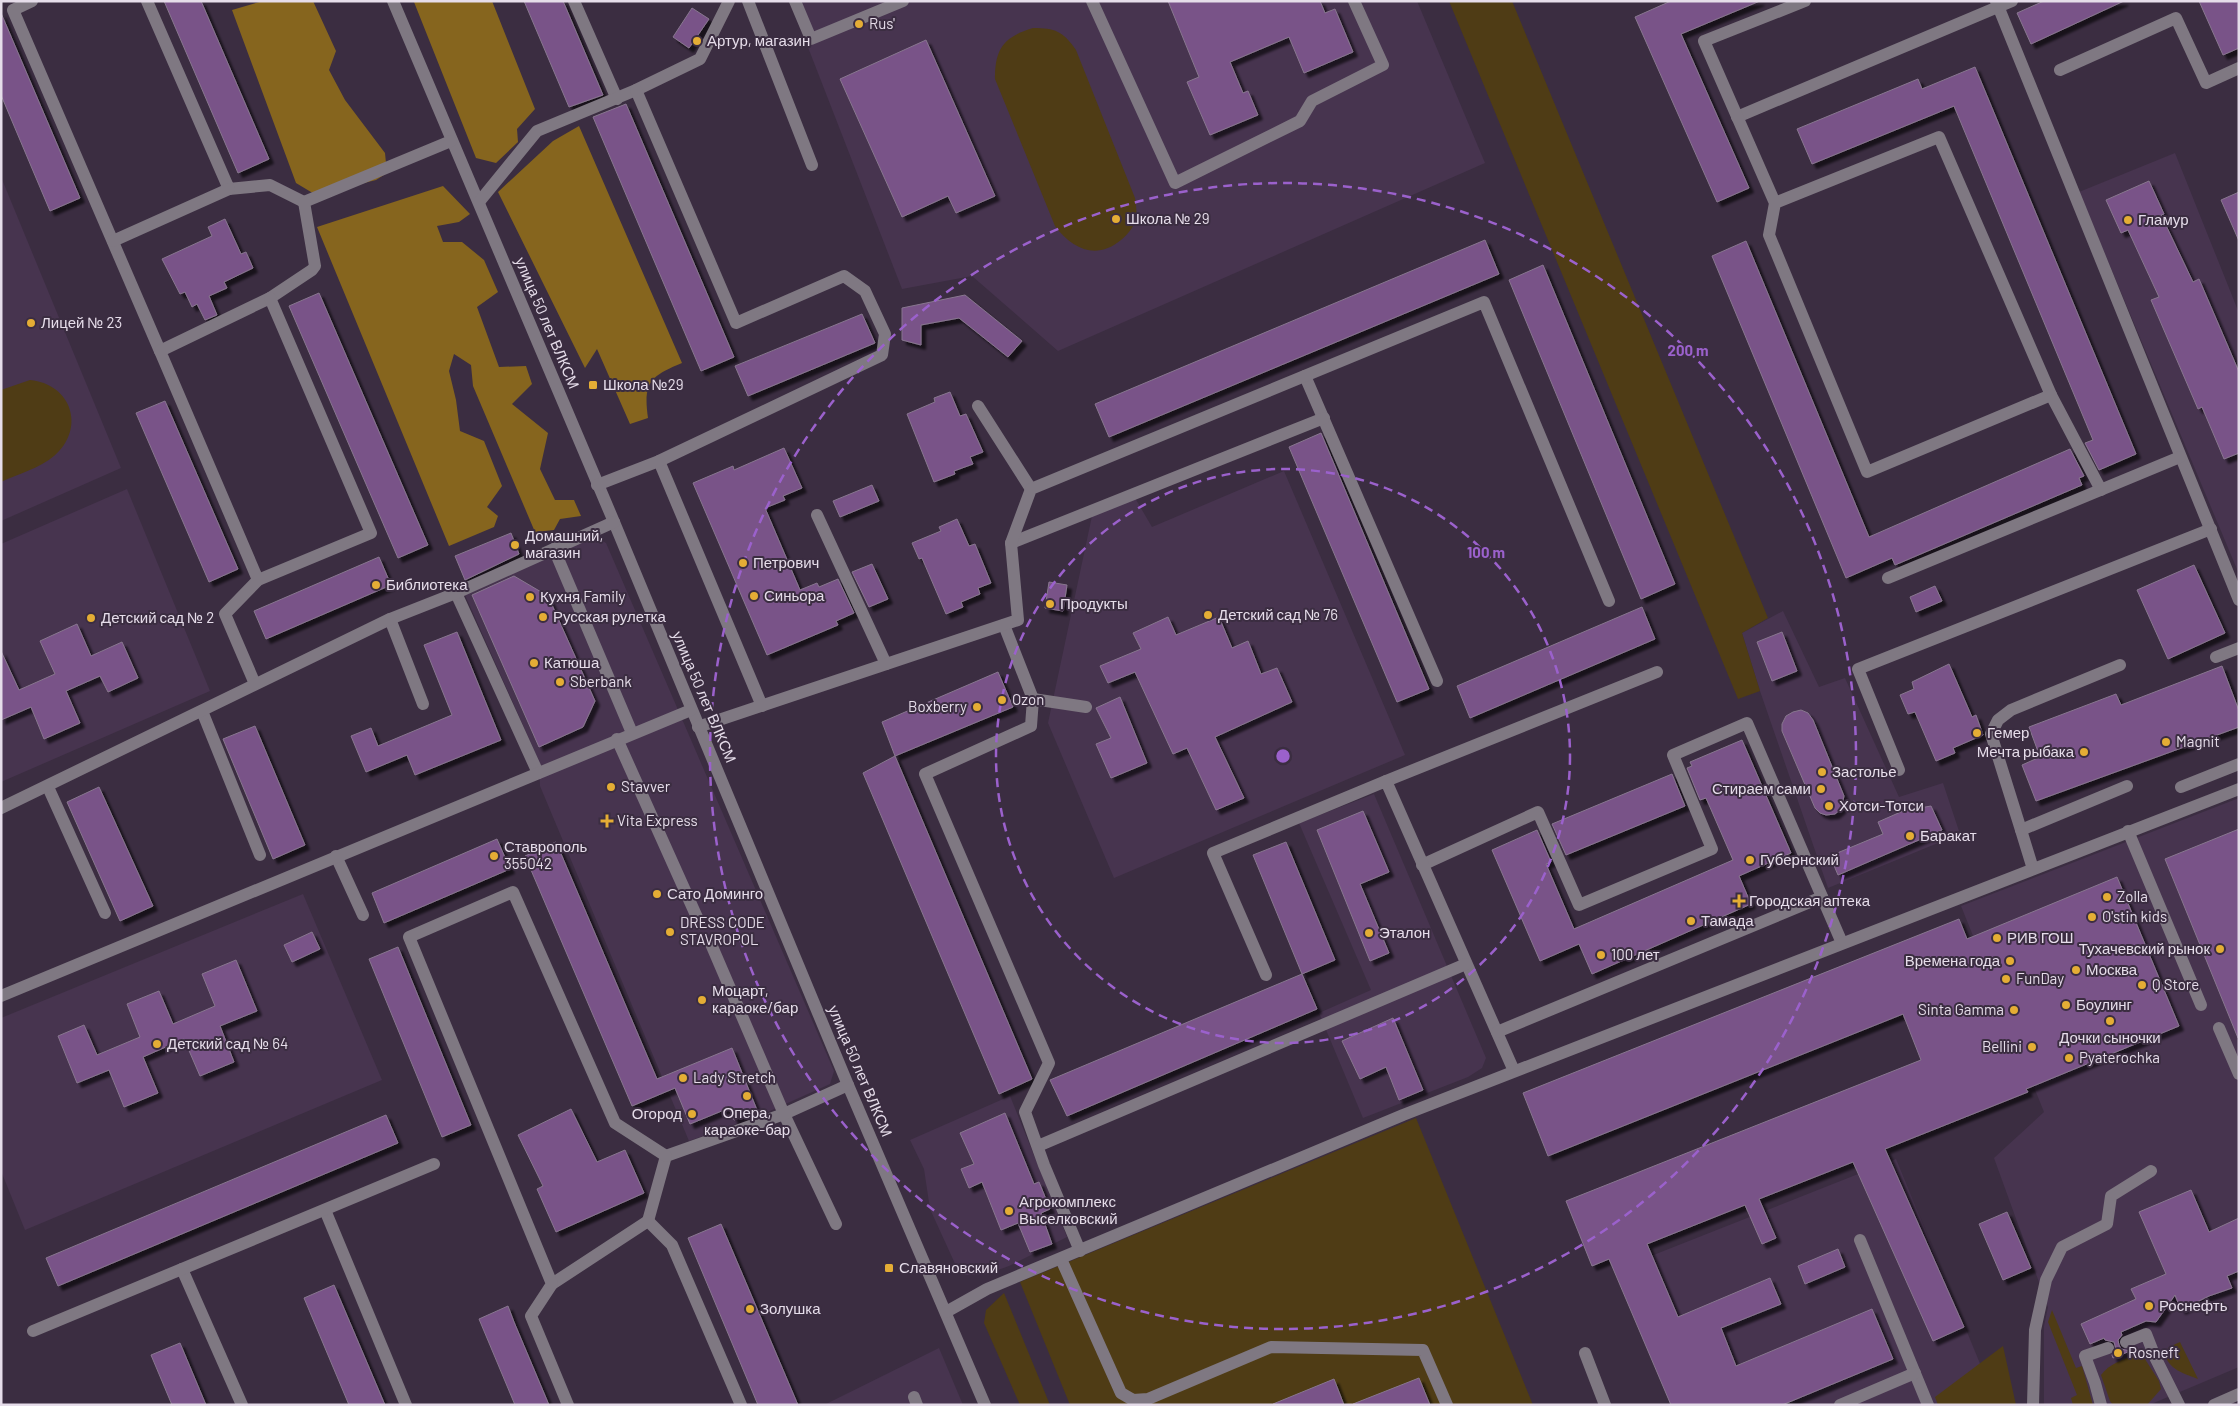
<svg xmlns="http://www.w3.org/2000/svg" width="2240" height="1406" font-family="Barlow,sans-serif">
  <defs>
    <filter id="shadow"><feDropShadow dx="4.5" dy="4.5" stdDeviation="1" flood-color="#0009"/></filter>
  </defs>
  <rect width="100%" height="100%" fill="#3b2d41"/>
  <g fill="#47344f">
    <path d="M790,1H1417L1485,163L1058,351L972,276L902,289Z"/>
    <path d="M2175,153L2239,313V574L2079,192Z"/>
    <path d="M1,177L121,468L1,521Z"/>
    <path d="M1284,471L1405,755L1114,878L1048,723L1092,516L1135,498L1152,527Z"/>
    <path d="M127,489L210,691L1,782V544Z"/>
    <path d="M594,536L606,543L834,1071L830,1084L761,1115L689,1141L540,786L539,761L465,595Z"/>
    <path d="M1783,611L1819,687L1845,678L1899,797L1943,783L1960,834L1828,888L1760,691L1742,633Z"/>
    <path d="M1374,794L1486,1058L1482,1068L1468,1077L1363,1118L1319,1013L1371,990L1299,823Z"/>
    <path d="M2239,798V1367L2149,1405H2044V1326L2048,1307L1994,1158L2044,1112L1961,906Z"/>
    <path d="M303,894L382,1080L25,1230L1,1171V1018Z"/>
    <path d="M1010,1096L1067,1237L1009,1266L984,1275H965L957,1268L930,1209L924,1169L910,1140Z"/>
    <path d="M1896,1159L1997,1405H1675L1618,1269Z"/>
    <path d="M939,1348L963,1405H824Z"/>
  </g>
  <g fill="#4f3c15">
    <path d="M1449,1H1512L1768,618L1742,633L1760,691L1738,699Z"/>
    <path d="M1033,28C1055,28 1063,31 1076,50L1135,198C1136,204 1137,211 1136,217C1135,226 1128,234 1121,240C1097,260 1073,250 1055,226L995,79C995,49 1003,37 1033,28Z"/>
    <path d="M30,380C72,384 86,429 54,456C40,468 18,474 1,482V390Z"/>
    <path d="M1416,1118L1533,1405H1070L1020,1282Z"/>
    <path d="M1004,1293L1050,1405H1020L984,1323L986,1310Z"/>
    <path d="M2052,1310L2076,1368L2082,1366L2093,1405H2073L2071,1398L2077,1395L2048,1322Z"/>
    <path d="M2180,1342L2198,1379C2185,1374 2167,1369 2165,1353L2169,1347Z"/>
    <path d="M2003,1346L2016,1405H1938L1935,1397Z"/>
    <path d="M2136,1355L2143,1356L2159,1381L2161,1389L2147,1405H2113L2110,1401L2101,1375C2109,1364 2123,1359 2136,1355Z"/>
  </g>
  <g fill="#86651e">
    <path d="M263,1H313L336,51L329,70L345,100L385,153L387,173L376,180L316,195L296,183L232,10Z"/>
    <path d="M492,1L535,109L517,129L518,142L496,163L476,158L414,2Z"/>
    <path d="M579,126L682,363C650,376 643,383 648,418L630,424L597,349L585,368L498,192L553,141Z"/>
    <path d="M443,186L470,214L459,222L437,226L443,242H462L484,260L498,292L477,307L499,367L526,366L532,384L512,404L548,433L540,469L555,500H574L581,516L560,519L554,530L535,532L473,386L471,365L454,354L449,371L456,400L460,431L484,441L502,486L487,507L498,516L494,527L449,546L317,227Z"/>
  </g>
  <g fill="#795288" stroke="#88778f" filter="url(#shadow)">
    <path d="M164,1H201L269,159L238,173Z"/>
    <path d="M524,1H563L603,95L569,107Z"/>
    <path d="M1168,1H1320L1325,13L1335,9L1353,52L1304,73L1289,37L1230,62L1243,93L1248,91L1258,115L1210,135L1187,82L1199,77Z"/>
    <path d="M1671,1H1760L1681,34L1749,188L1717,202L1635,17Z"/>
    <path d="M2044,1H2124L2031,44L2017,13Z"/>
    <path d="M2199,1H2239V48L2223,55Z"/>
    <path d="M692,8L709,19L689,48L673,37Z"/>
    <path d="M1,13L80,198L50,211L1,95Z"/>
    <path d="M926,40L995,196L956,213L948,196L902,217L840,79Z"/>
    <path d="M1975,67L2136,454L2099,470L2085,443L2093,440L1954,106L1812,164L1797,129L1918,79L1922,89Z"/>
    <path d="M626,104L734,357L701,371L593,117Z"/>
    <path d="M2149,181L2164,214L2161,215L2193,282L2199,279L2239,372V453L2224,459L2202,407L2198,409L2151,300L2159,297L2128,230L2121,233L2106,200Z"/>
    <path d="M2239,192V241L2221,200Z"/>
    <path d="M225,219L241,254L246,252L253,268L224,282L227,288L209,296L217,315L205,320L197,304L192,307L185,292L180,294L162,259L212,236L208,227Z"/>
    <path d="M1485,240L1499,274L1109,437L1095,404Z"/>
    <path d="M1746,241L1869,537L2070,449L2084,476L2079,478L2082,485L1895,565L1892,558L1846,578L1712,256Z"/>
    <path d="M1543,265L1675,584L1641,599L1509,280Z"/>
    <path d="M319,293L428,545L398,558L289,306Z"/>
    <path d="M965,295L1022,341L1008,357L959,318L921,325V345L902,340V308Z"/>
    <path d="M862,314L875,343L748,396L735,366Z"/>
    <path d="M950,392L960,416L966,414L983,452L970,457L973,464L954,471L955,474L934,482L907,414L935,402L934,398Z"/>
    <path d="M165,401L238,569L209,582L136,413Z"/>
    <path d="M1321,433L1429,689L1397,702L1289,447Z"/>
    <path d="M784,448L802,488L783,496L785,500L765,508L800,590L817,583L819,587L838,579L854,613L836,621L838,625L767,655L693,483L733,466L734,470Z"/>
    <path d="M872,485L879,501L840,517L833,501Z"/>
    <path d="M957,519L969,546L975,544L991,583L978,588L980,594L961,602L963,607L946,614L922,558L919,559L912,543L941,531L939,527Z"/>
    <path d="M511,533L519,554L465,580L455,556Z"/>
    <path d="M379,557L391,585L266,639L254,611Z"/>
    <path d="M872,564L888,599L869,607L852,572Z"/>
    <path d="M2194,565L2225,633L2168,659L2137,590Z"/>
    <path d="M514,576L548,596L595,701L583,727L539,747L472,595Z"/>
    <path d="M1049,582L1067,585L1063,611L1045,608Z"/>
    <path d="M1935,586L1942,601L1916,612L1910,597Z"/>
    <path d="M1642,607L1655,639L1470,718L1457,686Z"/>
    <path d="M1168,617L1176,635L1219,617L1232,648L1248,641L1261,674L1277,668L1292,702L1215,737L1244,798L1216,810L1187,748L1173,754L1135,672L1108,683L1100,666L1141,649L1133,633Z"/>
    <path d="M77,624L91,656L122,642L138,678L108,692L100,676L66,691L80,723L44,739L31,707L1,720V651L19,690L55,674L40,641Z"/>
    <path d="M457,632L501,740L415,775L407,755L366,772L351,736L371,728L378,746L452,715L424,645Z"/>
    <path d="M1782,632L1797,671L1772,681L1757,642Z"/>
    <path d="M1949,664L1972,717L1976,715L1983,735L1953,748L1955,753L1936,761L1915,712L1908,714L1900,695L1914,689L1912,682Z"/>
    <path d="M2222,666L2239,711V727L2036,801L2022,765L2040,757L2029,727L2116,694L2121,705Z"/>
    <path d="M998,672L1013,707L895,756L882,722Z"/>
    <path d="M1120,697L1147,763L1111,778L1096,744L1111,738L1096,708Z"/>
    <path d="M1801,710L1808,713L1813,720L1844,796L1841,809L1835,814L1826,815L1820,813L1815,808L1782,731V724L1786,716L1793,712Z"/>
    <path d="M255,726L305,845L273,859L223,739Z"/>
    <path d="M1742,740L1791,853L1739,876L1751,904L1592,974L1579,944L1540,961L1492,850L1537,830L1551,862L1546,864L1574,929L1733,860L1706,798L1700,800L1687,768L1692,766L1690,762Z"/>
    <path d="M895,756L1032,1079L999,1094L863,773Z"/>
    <path d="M1672,774L1685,806L1566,855L1552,824Z"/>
    <path d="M99,787L153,906L120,921L67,802Z"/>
    <path d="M1931,806L1942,830L1838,875L1830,856L1883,834L1878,822L1903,811Z"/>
    <path d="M1363,811L1389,872L1360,884L1389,953L1370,961L1317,830Z"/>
    <path d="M2239,829V1038H2238L2165,859Z"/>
    <path d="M497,839L510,869L384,923L372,893Z"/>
    <path d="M556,842L657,1079L732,1048L757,1110L734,1120L729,1108L690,1124L675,1088L632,1106L525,856Z"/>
    <path d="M1286,842L1335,960L1302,974L1253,855Z"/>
    <path d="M2117,877L2179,1026L2026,1089L2028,1092L1885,1149L1964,1327L1933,1341L1853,1162L1759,1199L1776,1238L1762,1244L1745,1205L1647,1244L1678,1317L1770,1278L1781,1304L1721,1328L1736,1366L1872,1309L1893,1359L1782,1405H1671L1609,1259L1592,1266L1566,1201L1921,1060L1903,1014L1548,1156L1523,1093L1959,919L1967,939Z"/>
    <path d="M312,932L320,949L292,962L284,945Z"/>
    <path d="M398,947L471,1125L442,1137L369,959Z"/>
    <path d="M236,960L257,1011L220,1026L234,1062L200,1076L184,1039L143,1057L158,1093L124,1107L109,1070L77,1083L58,1036L84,1025L97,1055L140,1037L127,1004L159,991L173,1024L215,1006L202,974Z"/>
    <path d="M1302,974L1317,1009L1067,1116L1050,1080Z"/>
    <path d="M1393,1018L1423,1090L1399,1100L1386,1067L1360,1079L1342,1041Z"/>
    <path d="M571,1109L597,1162L625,1150L644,1193L556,1232L537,1189L543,1186L518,1135Z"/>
    <path d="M1005,1113L1034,1184L1039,1182L1050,1209L1041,1213L1052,1244L1030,1252L1018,1223L1001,1230L982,1182L969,1188L961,1169L974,1164L960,1133Z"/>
    <path d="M386,1115L398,1143L58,1286L46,1258Z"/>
    <path d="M2191,1190L2209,1232L2239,1218V1271L2227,1276L2232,1288L2209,1296L2181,1310L2175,1295L2156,1322L2146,1321L2121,1332L2122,1335L2118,1340L2119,1345L2121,1349L2130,1351L2113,1358L2112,1355L2116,1349L2114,1342L2105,1340L2104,1338L2090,1344L2081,1324L2136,1299L2131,1289L2166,1274L2139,1212Z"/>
    <path d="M2007,1212L2031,1268L2003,1280L1979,1224Z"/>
    <path d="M721,1224L798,1405H758L688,1238Z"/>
    <path d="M1838,1249L1845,1267L1805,1284L1798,1266Z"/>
    <path d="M334,1285L385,1405H349L304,1298Z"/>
    <path d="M508,1306L514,1322L549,1405H515L479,1319Z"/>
    <path d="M180,1343L206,1405H172L151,1355Z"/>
    <path d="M1419,1378L1430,1405H1353V1404Z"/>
    <path d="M1334,1379L1344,1405H1273V1404Z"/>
  </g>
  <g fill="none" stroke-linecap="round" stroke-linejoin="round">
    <g stroke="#7f7882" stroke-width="12">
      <path d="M32,1L13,10L160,351"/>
      <path d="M147,1L229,189L270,185L304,202"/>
      <path d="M393,1L614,522L848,1085L985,1405"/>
      <path d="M574,1L617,99"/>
      <path d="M748,1L812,165"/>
      <path d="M795,1L811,39L903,1"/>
      <path d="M1092,1L1175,183L1300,121L1312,101L1383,65L1354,1"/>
      <path d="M1996,1L2239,600"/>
      <path d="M2060,70L2176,18L2206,83L2239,68"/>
      <path d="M1737,117L2012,1"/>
      <path d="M479,202L537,131L636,90L700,59L729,1"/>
      <path d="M1775,203L1939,137L2051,395L1867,472L1769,235L1775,203L1704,41L1805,1"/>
      <path d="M113,241L229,189"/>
      <path d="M1305,376L1437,681"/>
      <path d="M2051,395L2101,490"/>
      <path d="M978,406L1031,489"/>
      <path d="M659,461L762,706"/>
      <path d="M597,485L659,461L882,355L885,334L865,291L844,276L736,323L636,90"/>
      <path d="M817,515L886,664"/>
      <path d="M1011,543L1324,418"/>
      <path d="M554,549L632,733"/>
      <path d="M1888,578L2180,457"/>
      <path d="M258,580L160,351L270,298L312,270L315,266L304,202L451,141"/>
      <path d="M456,593L538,773"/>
      <path d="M390,619L423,704"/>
      <path d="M1004,625L1033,699L1031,726L925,774L1049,1063L1025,1112L1044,1165L1080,1251"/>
      <path d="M2216,657L2239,648"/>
      <path d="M255,684L225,614L258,580L371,533L270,298"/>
      <path d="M1033,699L1086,707"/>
      <path d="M202,711L260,855"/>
      <path d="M698,727L1018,620L1011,543L1031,489L1484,302L1609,601"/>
      <path d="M617,739L700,924"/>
      <path d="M1899,770L1858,669L2211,529"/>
      <path d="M1386,781L1657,672"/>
      <path d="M48,787L105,913"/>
      <path d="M2181,787L2239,764"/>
      <path d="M1,808L390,619L456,593L614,522"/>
      <path d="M2021,830L1991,734L1998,720L2011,710L2120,665"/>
      <path d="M2128,831L2201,1005"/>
      <path d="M336,856L363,915"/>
      <path d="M1422,865L1538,812L1579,905L1712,849L1673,755L1747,723L1842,943"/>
      <path d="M2033,869L2021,830L2127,786"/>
      <path d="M711,944L784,1114L836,1224"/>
      <path d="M1266,975L1213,853L1386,781L1514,1071"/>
      <path d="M1,996L691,710"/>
      <path d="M2219,1028L2239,1074"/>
      <path d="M1497,1032L1822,897"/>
      <path d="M1038,1146L1466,964"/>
      <path d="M325,1210L406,1405"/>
      <path d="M648,1221L666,1156L784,1114L848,1085"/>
      <path d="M1860,1240L1928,1405"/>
      <path d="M1061,1259L1121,1393L1133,1400L1148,1399L1271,1347L1423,1350L1447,1405"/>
      <path d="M182,1269L242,1405"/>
      <path d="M552,1284L648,1221L672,1245L741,1405"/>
      <path d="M946,1312L987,1289L1403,1115L2239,789"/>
      <path d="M33,1331L434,1164"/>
      <path d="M2126,1342L2146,1334L2155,1357L2179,1405"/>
      <path d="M1585,1353L1605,1405"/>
      <path d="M914,1397L917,1405"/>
      <path d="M568,1405L531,1316L552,1284L409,937L513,892L615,1123L666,1156"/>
      <path d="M1840,1405L1915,1373"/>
      <path d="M2033,1405L2035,1330L2046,1280L2062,1247L2107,1224L2111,1196L2151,1171"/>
      <path d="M2101,1405L2095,1383L2085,1356L2108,1348"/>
      <path d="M2214,1405L2239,1394"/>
    </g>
  </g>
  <g fill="none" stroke="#9b61cc" stroke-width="2.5" stroke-dasharray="9 6">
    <circle cx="1283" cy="756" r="287"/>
    <circle cx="1283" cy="756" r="573"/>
  </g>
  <g fill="#e4ad35" stroke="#3b2d41" stroke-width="2">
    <circle cx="859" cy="24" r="5"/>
    <circle cx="697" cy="41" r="5"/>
    <circle cx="1116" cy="219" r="5"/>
    <circle cx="2128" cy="220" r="5"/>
    <circle cx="31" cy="323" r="5"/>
    <rect x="588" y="380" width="10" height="10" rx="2.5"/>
    <circle cx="515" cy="545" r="5"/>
    <circle cx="743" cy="563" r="5"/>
    <circle cx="376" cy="585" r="5"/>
    <circle cx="754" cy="596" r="5"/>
    <circle cx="530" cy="597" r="5"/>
    <circle cx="1050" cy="604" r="5"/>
    <circle cx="1208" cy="615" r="5"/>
    <circle cx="543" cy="617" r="5"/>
    <circle cx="91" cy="618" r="5"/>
    <circle cx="534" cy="663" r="5"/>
    <circle cx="560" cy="682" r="5"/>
    <circle cx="1002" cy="700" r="5"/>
    <circle cx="977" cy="707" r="5"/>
    <circle cx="1977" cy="733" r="5"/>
    <circle cx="2166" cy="742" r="5"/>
    <circle cx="2084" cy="752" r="5"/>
    <circle cx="1822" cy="772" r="5"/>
    <circle cx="611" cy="787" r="5"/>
    <circle cx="1821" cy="789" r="5"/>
    <circle cx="1829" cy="806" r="5"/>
    <path d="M604.5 813.5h5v5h5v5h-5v5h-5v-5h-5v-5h5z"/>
    <circle cx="1910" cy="836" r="5"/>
    <circle cx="494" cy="856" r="5"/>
    <circle cx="1750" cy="860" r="5"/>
    <circle cx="657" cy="894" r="5"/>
    <circle cx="2107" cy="897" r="5"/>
    <path d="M1736.5 893.5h5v5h5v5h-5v5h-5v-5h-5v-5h5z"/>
    <circle cx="2092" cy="917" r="5"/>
    <circle cx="1691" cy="921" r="5"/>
    <circle cx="670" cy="932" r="5"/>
    <circle cx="1369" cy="933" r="5"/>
    <circle cx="1997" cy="938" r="5"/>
    <circle cx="2220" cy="949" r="5"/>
    <circle cx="1601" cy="955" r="5"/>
    <circle cx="2010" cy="961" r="5"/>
    <circle cx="2076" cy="970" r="5"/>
    <circle cx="2006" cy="979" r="5"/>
    <circle cx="2142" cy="985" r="5"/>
    <circle cx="702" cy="1000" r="5"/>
    <circle cx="2066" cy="1005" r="5"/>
    <circle cx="2014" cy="1010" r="5"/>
    <circle cx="2110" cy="1021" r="5"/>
    <circle cx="157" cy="1044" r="5"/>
    <circle cx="2032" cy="1047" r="5"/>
    <circle cx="2069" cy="1058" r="5"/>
    <circle cx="683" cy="1078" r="5"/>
    <circle cx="747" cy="1096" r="5"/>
    <circle cx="692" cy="1114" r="5"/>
    <circle cx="1009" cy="1211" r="5"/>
    <rect x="884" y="1263" width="10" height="10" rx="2.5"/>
    <circle cx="2149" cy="1306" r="5"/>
    <circle cx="750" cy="1309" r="5"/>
    <circle cx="2118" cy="1353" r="5"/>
  </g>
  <g text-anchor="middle" stroke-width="4" stroke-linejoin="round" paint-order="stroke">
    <g font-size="15" fill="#e6ddea" stroke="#3b2d41" text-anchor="start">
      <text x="869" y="29">Rus'</text>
      <text x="707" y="46">Артур, магазин</text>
      <text x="1126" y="224">Школа № 29</text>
      <text x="2138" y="225">Гламур</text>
      <text x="41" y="328">Лицей № 23</text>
      <text x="603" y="390">Школа №29</text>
      <text x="525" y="541">Домашний,<tspan x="525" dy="17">магазин</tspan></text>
      <text x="753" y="568">Петрович</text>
      <text x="386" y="590">Библиотека</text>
      <text x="764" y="601">Синьора</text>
      <text x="540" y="602">Кухня Family</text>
      <text x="1060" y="609">Продукты</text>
      <text x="1218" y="620">Детский сад № 76</text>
      <text x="553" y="622">Русская рулетка</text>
      <text x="101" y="623">Детский сад № 2</text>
      <text x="544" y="668">Катюша</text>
      <text x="570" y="687">Sberbank</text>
      <text x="1012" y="705">Ozon</text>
      <text x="967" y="712" text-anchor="end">Boxberry</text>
      <text x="1987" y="738">Гемер</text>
      <text x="2176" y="747">Magnit</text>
      <text x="2074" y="757" text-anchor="end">Мечта рыбака</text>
      <text x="1832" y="777">Застолье</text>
      <text x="621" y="792">Stavver</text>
      <text x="1811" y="794" text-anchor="end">Стираем сами</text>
      <text x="1839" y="811">Хотси-Тотси</text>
      <text x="617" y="826">Vita Express</text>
      <text x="1920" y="841">Баракат</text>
      <text x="504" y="852">Ставрополь<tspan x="504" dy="17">355042</tspan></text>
      <text x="1760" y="865">Губернский</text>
      <text x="667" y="899">Сато Доминго</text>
      <text x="2117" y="902">Zolla</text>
      <text x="1749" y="906">Городская аптека</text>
      <text x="2102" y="922">O'stin kids</text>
      <text x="1701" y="926">Тамада</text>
      <text x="680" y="928">DRESS CODE<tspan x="680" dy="17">STAVROPOL</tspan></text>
      <text x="1379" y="938">Эталон</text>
      <text x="2007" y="943">РИВ ГОШ</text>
      <text x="2210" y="954" text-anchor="end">Тухачевский рынок</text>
      <text x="1611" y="960">100 лет</text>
      <text x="2000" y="966" text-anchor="end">Времена года</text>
      <text x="2086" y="975">Москва</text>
      <text x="2016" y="984">FunDay</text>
      <text x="2152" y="990">Q Store</text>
      <text x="712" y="996">Моцарт,<tspan x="712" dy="17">караоке/бар</tspan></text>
      <text x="2076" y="1010">Боулинг</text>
      <text x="2004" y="1015" text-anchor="end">Sinta Gamma</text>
      <text x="2110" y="1043" text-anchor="middle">Дочки сыночки</text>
      <text x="167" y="1049">Детский сад № 64</text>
      <text x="2022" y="1052" text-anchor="end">Bellini</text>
      <text x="2079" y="1063">Pyaterochka</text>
      <text x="693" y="1083">Lady Stretch</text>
      <text x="747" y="1118" text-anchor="middle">Опера,<tspan x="747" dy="17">караоке-бар</tspan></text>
      <text x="682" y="1119" text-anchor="end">Огород</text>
      <text x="1019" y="1207">Агрокомплекс<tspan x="1019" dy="17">Выселковский</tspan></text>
      <text x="899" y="1273">Славяновский</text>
      <text x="2159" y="1311">Роснефть</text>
      <text x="760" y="1314">Золушка</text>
      <text x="2128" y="1358">Rosneft</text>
    </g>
    <g font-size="15" fill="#e6ddea" stroke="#3b2d41">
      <text transform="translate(547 323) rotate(67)" y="5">улица 50 лет ВЛКСМ</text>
      <text transform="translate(704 697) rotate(67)" y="5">улица 50 лет ВЛКСМ</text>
      <text transform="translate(860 1071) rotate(67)" y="5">улица 50 лет ВЛКСМ</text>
    </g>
  </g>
  <circle cx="1283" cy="756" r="8" fill="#9b61cc" stroke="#3b2d41" stroke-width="2.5"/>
  <g font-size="15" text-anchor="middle" font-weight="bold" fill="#9b61cc" stroke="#3b2d41" stroke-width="4" stroke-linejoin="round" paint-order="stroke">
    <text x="1688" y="356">200 m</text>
    <text x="1486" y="558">100 m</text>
  </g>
  <rect width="2240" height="1406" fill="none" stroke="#e6ddea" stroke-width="5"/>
</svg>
